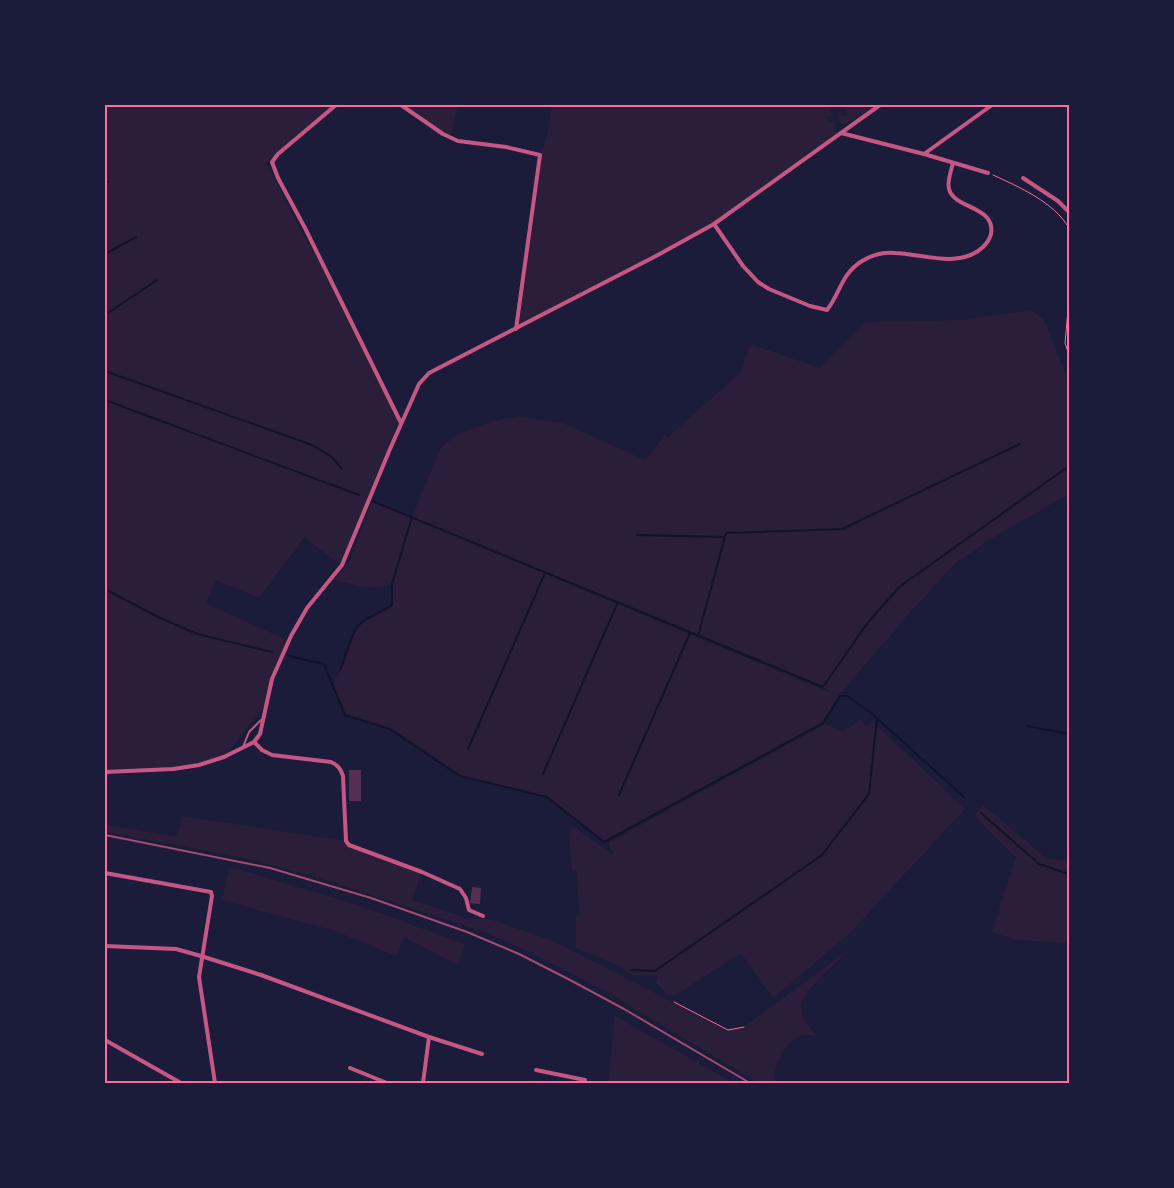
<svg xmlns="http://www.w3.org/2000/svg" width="1174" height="1188" font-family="'Public Sans',sans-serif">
  <rect width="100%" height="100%" fill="#1b1b3a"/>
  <g fill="#2a1e3b" fill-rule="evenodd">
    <path d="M105,105H333L266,163L301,230L330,280L401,423L342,565L304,538L259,598L216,580L206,603L289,641L272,679L266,705L224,757L186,767L105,772Z"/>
    <path d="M405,105H458L451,135L444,132Z"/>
    <path d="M552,105H829L832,115L827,116L828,122L834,121L835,131L841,133L714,224L516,329L540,155C546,145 550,118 552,105Z"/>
    <path d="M845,105H875L855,119L843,125L839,123L837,112L841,113L842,116L847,115Z"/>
    <path d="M1032,310L1044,320L1069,382V494L989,540L955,564L914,608L838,696H840L823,723L604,842L547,797L460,776L390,729L345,715L333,686L357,627C368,618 381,614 392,605V585L370,588L334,580L349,563L372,501L412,517L441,447L460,433L493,421L518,416L563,423L645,460L665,435L668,437L741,372L750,344L820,368L866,322L961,320ZM551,575L823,687L834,694L550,576Z"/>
    <path d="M861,720L866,726L873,722L965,809L849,934L773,998L742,955L740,954L674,996L668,994L656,984L658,975H630L619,966L576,948V916L580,915L576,871L572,869L569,832L573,826L614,855L608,843L825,724L843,731Z"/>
    <path d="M983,805L1047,859L1069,860V943L1016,940L992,932L1016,857L974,816Z"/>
    <path d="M182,816L346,841L349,845L422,872L412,900L465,918L490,919L551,940L728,1030L744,1027L850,949C839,960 805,989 802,1004C799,1016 809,1027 816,1035C808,1035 799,1035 793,1040C784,1046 771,1073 775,1083H759L603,990L536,955L487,933L313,876L244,858L105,832V824L177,837Z"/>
    <path d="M229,868L241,870L355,904L465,944L458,965L404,937L396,956L335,931L222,900Z"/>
    <path d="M615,1016L734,1083H608Z"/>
  </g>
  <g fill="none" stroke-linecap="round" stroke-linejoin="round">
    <g stroke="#12122b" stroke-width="2">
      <path d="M105,183L108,182"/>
      <path d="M105,254L136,237"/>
      <path d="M105,315L157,280"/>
      <path d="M105,371L312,445L332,457L342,469"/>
      <path d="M105,400L359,495"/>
      <path d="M372,501L823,687L866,625L899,587L1069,466"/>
      <path d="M637,535L724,537"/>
      <path d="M105,589L158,617L197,634L272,652"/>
      <path d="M698,636L726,533L842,529L1020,444"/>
      <path d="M289,656L324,664L345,715L390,729L460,776L547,797L604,842L823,723L840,696H847L871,713L964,797"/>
      <path d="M340,671C344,661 352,633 358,626C367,616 382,613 392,605V584L412,517"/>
      <path d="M1027,726L1069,734"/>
      <path d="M468,749L545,573"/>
      <path d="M543,774L617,604"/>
      <path d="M619,795L690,633"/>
      <path d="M981,813L1039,864L1069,874"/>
      <path d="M631,970L655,971L822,855L869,794L877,718"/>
    </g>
  </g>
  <g fill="#542f53">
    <rect x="349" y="770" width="12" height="31"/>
    <path d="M472,887L481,888L480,904L470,903Z"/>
  </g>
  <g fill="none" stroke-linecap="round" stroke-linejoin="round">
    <g stroke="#ff6b9d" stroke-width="1">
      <path d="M993,175C1019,187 1054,202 1069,228"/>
      <path d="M1069,299L1065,343L1069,355"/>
      <path d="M674,1002L728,1030L744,1027"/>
    </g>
    <path stroke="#c65784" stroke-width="2" d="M243,747L249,732L261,720"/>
    <g stroke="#c65784" stroke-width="4">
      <path d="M336,105L278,154L272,162L278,178L305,228L401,423"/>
      <path d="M401,105L443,134L458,141L506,147L540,155L516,329"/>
      <path d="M841,133L924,154L988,173"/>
      <path d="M924,154L992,105"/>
      <path d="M1023,178L1058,201L1069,212"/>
      <path d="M714,224L743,266L758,282L769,289L810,306L827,310C840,294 841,274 862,261C872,255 884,252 895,253C923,254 960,269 983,247C986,244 990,238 991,234C996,206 954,209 949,189C947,181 951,171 953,163"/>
      <path d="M254,742L262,750L272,755L331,762C338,765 341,769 343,776L346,841L349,845L422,872L460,889L466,898L469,910L483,916"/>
      <path d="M105,772L173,769L199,765L224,757L254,742L260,734L272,679L291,636L307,608L342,565L390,449L419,384L429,373L656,256L714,224L880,105"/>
      <path d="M105,873L211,892L212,896L199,977L215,1083"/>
      <path d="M105,946L176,949L201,956L261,975L429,1037L482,1054"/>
      <path d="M105,1040L181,1083"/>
      <path d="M350,1068L387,1083"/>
      <path d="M536,1070L585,1080"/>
      <path d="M423,1083L429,1037"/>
    </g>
    <path stroke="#a44b75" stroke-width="2" d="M105,835L270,868L371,898L467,932L519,954L570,980L624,1009L750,1083"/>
  </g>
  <rect width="1174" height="1188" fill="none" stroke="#1b1b3a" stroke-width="212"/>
  <rect x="106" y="106" width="962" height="976" fill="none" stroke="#ff6b9d" stroke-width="2"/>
</svg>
